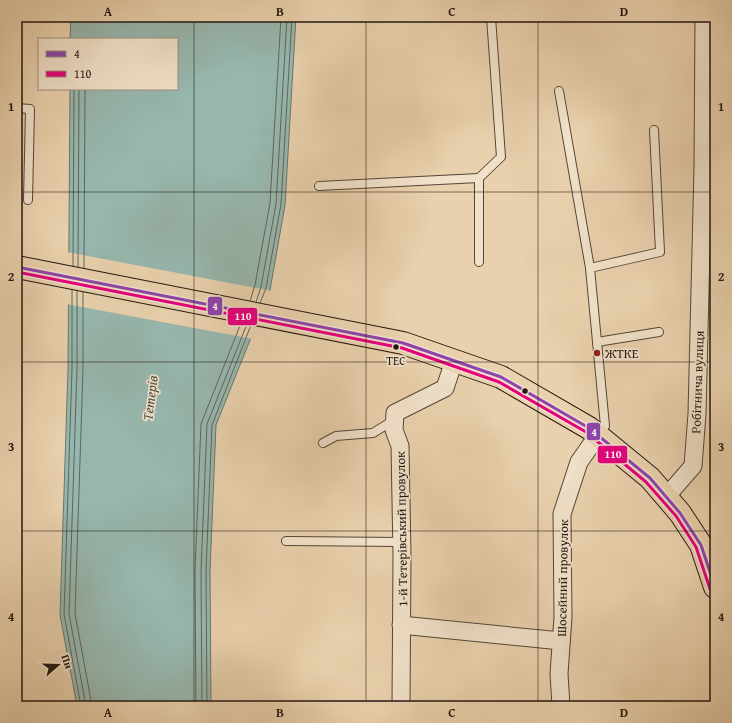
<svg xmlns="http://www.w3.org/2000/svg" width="732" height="723" font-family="'Gentium Book Plus',serif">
  <rect width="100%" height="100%" fill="#e9d1ad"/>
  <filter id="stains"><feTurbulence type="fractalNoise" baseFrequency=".005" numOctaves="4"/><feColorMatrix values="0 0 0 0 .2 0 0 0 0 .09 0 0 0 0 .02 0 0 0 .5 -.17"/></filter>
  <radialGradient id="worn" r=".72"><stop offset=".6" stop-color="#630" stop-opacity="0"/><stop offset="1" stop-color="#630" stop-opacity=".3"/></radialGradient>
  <path fill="#97b7ae" stroke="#69776f" d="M71,17H296L285,205L270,290L216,425L210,571L211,706H77L60,615L68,369L70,89H177V39H70Z"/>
  <path fill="#e9d1ad" d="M67,252L272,291L253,339L66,304Z"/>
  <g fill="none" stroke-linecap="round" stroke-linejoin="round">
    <g stroke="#5d665f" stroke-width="1">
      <path d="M73,266L74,89"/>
      <path d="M78,267L79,89"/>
      <path d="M84,268L85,89"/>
      <path d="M72,290V369L64,614L81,706"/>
      <path d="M77,291V369L69,614L86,706"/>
      <path d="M83,292V369L75,613L92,706"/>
      <path d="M250,301L255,285L270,203L281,17"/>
      <path d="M256,302L261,287L276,204L287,17"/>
      <path d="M260,303L266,288L281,204L292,17"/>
      <path d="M196,706L195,570L201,424L241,323"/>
      <path d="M202,706L201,571L207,424L247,324"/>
      <path d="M207,706L206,571L212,425L251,325"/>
    </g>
    <g stroke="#544537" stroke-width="10">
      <g id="service">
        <path d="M559,91L590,268L605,426L599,435"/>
        <path d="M17,108L30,109L28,200"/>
        <path d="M319,186L479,178"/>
        <path d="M479,262V178L501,157L491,17"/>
        <path d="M590,268L660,252L654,130"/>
        <path d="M597,342L659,332"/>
        <path d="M323,443L336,436L373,433L394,420"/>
        <path d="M286,541L401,542"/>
      </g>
    </g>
    <g stroke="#544537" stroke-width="19">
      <g id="minor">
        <path d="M666,497L693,466L697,414L703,167L704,17"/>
        <path d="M401,625L561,641"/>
        <path d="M401,706L402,555L400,446L394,430L395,413L445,388L454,361"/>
        <path d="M561,706L559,674L563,617L562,514L579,462L598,435"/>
      </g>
    </g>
    <g stroke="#231610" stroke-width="24">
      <path id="trunk" d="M17,267L403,343L501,377L589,428L650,478L680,513L701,545L715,587"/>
    </g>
    <use href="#service" stroke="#f1e1ca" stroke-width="8"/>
    <use href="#minor" stroke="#f1e1ca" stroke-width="17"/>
    <use href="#trunk" stroke="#e9d1ad" stroke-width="22"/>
    <g stroke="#f1e1ca" stroke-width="6">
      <path id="bus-1" d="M17,267L403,343L501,377L589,428L650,478L680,513L701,545L715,587"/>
    </g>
    <g stroke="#f1e1ca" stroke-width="6">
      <path id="bus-2" d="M17,272L402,348L499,382L586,432L646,482L676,516L696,547L710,589"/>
    </g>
    <use href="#bus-1" stroke="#8e44ad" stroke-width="3"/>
    <use href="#bus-2" stroke="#e5007d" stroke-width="3"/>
  </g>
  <path fill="none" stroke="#231610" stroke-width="1" stroke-opacity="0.55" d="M194,17V706M366,17V706M538,17V706M17,192H715M17,362H715M17,531H715"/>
  <g fill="#231610" stroke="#f1e1ca" stroke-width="1.5">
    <circle cx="396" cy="347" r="3.5"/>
    <circle cx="525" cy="391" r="3.5"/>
  </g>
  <circle fill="#8f2418" stroke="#f1e1ca" stroke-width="1.5" cx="597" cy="353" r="4"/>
  <g text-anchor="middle" stroke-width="3.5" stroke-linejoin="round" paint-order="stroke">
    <g font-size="12" fill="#231610" stroke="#f1e1ca">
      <text x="396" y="365">ТЕС</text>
    </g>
    <g font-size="13" fill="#231610" stroke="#f1e1ca" text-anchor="start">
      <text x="605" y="358">ЖТКЕ</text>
    </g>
    <g font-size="13" fill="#231610" stroke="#f1e1ca">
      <text transform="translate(697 382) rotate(-88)" y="5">Робітнича вулиця</text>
      <text transform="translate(401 529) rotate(-91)" y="5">1-й Тетерівський провулок</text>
      <text transform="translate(562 578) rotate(-89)" y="5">Шосейний провулок</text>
    </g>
    <g font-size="14" font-style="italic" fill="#4c4e47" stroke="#f1e1ca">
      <text transform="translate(150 398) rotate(-83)" y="5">Тетерів</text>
    </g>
  </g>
  <g stroke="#f1e1ca" stroke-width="1.5">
    <rect x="207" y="296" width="16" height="20" rx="4" fill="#8e44ad"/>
    <rect x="227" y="307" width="31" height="19" rx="4" fill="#e5007d"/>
    <rect x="586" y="422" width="15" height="19" rx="4" fill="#8e44ad"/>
    <rect x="597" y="445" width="31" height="19" rx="4" fill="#e5007d"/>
  </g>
  <g font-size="11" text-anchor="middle" font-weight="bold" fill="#fff">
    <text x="215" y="310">4</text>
    <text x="243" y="320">110</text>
    <text x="594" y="436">4</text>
    <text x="613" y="458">110</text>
  </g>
  <rect width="732" height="723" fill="none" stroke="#e9d1ad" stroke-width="44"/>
  <rect x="38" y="38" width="140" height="52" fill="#f1e1ca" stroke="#9f9080"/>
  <rect x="46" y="51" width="20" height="6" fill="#8e44ad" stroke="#9f9080"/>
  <text x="74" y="58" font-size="12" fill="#231610">4</text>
  <rect x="46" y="71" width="20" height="6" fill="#e5007d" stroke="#9f9080"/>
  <text x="74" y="78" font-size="12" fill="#231610">110</text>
  <g transform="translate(58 665) rotate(70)" stroke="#f1e1ca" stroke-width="3" paint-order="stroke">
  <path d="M0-3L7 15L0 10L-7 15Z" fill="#231610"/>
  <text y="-6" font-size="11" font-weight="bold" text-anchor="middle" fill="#231610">Пн</text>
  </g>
  <rect x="22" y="22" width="688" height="679" fill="none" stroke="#231610" stroke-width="1.5"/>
  <g font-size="13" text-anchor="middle" font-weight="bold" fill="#231610">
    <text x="108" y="16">A</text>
    <text x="280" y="16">B</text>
    <text x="452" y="16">C</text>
    <text x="624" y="16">D</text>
    <text x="11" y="111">1</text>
    <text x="721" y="111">1</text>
    <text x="11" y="281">2</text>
    <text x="721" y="281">2</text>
    <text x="11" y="451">3</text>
    <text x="721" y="451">3</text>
    <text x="11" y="621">4</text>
    <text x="721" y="621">4</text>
    <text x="108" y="717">A</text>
    <text x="280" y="717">B</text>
    <text x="452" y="717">C</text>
    <text x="624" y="717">D</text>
  </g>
  <rect width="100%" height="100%" filter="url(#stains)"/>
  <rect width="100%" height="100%" fill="url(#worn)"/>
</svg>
